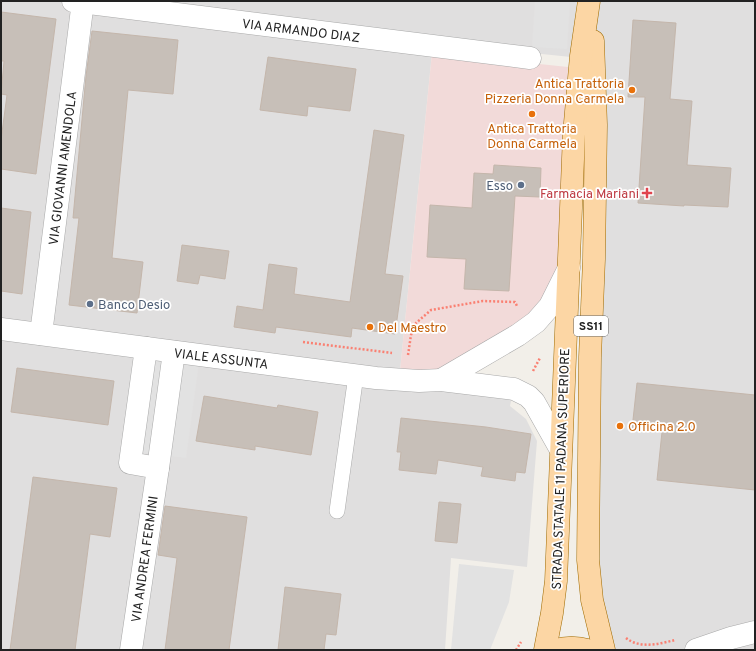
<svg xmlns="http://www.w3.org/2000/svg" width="756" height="651" font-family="Overpass,sans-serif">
  <rect width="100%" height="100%" fill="#f2efe9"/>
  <g fill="#e0dfdf">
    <path d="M1,1H577L571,57L433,43L400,371L1,321Z"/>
    <path d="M592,1H755V650H604L592,600Z"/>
    <path d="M1,337L199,362L512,396L510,406L526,419L537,441L527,567L451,558L445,650H1Z"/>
  </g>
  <path fill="#f2dad9" d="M432,53L568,67L562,267L533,318L438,372L400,371Z"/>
  <g fill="#e2e2e2">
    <path d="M535,1H570L567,49L532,47Z"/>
    <path d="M152,355L199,362L186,458L139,452Z"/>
    <path d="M459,564L514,570L509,602L490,650H451Z"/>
  </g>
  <g fill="#c7bfb8" stroke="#c4b6ab">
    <path d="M1,12L56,19L36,174L1,169V140L7,95L1,94L4,61H1Z"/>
    <path d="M633,20L676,23L670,99L692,101L687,165L731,168L728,207L684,205V206L638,203L645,97H628Z"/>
    <path d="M92,31L178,40L173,94L128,90L112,258L143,262L137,313L69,305L79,218H73L86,76Z"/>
    <path d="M268,57L356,69L350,111L308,106L307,116L260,110Z"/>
    <path d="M374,130L404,135L385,274L403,276L395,334L352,328L351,337L276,327L275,333L234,327L237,306L263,310L269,264L297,268L294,294L350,302Z"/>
    <path d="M494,165L541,168L540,197L515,196L509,291L464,289L466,259L427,257L430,205L472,208L474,173L493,174Z"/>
    <path d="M1,208L31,212L22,294L1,291Z"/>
    <path d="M182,245L229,251L225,279L200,275L198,284L177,281Z"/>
    <path d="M17,368L114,381L108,425L11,412Z"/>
    <path d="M637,383L755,395V490L657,480L662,432L632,429Z"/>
    <path d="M204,396L277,408L278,405L318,412L311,455L255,446V450L196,441Z"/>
    <path d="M401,418L486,427L531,434L525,473L516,472L515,481L481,476L483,467L438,460L436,474L399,470L401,452H397Z"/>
    <path d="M33,477L117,488L110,537L90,534L75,650H10Z"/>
    <path d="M439,502L461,504L457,543L435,541Z"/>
    <path d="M165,506L247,517L229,650H165L177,558L158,555Z"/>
    <path d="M285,587L341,594L336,635L326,634L324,650H278Z"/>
  </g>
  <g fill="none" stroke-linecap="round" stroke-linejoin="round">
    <g stroke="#a9a9a9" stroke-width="16">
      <path id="service" d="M337,511L356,375"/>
    </g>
    <g stroke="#a9a9a9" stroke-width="23">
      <path id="pedestrian" d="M131,650L158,468L130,463L146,348"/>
    </g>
    <g stroke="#a9a9a9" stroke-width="23">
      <g id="minor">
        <path d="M73,1L530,58"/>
        <path d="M1,329L376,378L419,381L441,380L514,389L528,396L534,402L561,450"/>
        <path d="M41,334L83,1"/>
        <path d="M441,380L518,335L536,322L550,306L569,268"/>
        <path d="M158,468L174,352"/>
        <path d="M696,650L731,638L755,632"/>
      </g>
    </g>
    <g stroke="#a06b00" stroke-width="23">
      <g id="primary">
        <path d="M593,41L596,125L594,259L590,357L588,560L592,600L604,650"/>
        <path d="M545,650L552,613L556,581L574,134L581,56L589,1"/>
        <path d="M555,650C566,647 577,647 588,650"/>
      </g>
    </g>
    <g stroke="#fa8072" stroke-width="2.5" stroke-dasharray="2 2" stroke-linecap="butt">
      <path d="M303,342L392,353"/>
      <path d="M408,355L411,335L416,323L431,310L483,301L515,302L517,306"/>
      <path d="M533,371L540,358"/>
      <path d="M626,638C640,649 659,644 675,640"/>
      <path d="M516,650L521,642"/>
    </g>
    <use href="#service" stroke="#fff" stroke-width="15"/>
    <use href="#pedestrian" stroke="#fff" stroke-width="22"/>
    <use href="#minor" stroke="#fff" stroke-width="22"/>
    <use href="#primary" stroke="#fcd6a4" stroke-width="22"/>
  </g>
  <g fill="#e8710a" stroke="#fff" stroke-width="1.5">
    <circle cx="632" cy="90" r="4"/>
    <circle cx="532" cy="114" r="4"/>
    <circle cx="370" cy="327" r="4"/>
    <circle cx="620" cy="426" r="4"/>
  </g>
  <g fill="#5c6f8a" stroke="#fff" stroke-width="1.5">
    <circle cx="521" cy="185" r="4"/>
    <circle cx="90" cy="304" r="4"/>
  </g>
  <path fill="#e0444e" stroke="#fff" stroke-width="1.5" d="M645 187h4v4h4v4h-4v4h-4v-4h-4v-4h4z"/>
  <g text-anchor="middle" stroke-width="3.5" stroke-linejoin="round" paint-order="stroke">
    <rect fill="#fff" stroke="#646464" stroke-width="1" x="574" y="316" width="34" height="20" rx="3"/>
    <g font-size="12" font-weight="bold" fill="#222">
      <text x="591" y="330">SS11</text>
    </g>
    <g font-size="13" fill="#222" stroke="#fff">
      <text transform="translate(301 30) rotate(7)" y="5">VIA ARMANDO DIAZ</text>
      <text transform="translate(62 168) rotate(-83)" y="5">VIA GIOVANNI AMENDOLA</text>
      <text transform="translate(221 358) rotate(7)" y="5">VIALE ASSUNTA</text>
      <text transform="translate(560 469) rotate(-88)" y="5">STRADA STATALE 11 PADANA SUPERIORE</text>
      <text transform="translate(144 559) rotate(-82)" y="5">VIA ANDREA FERMINI</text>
    </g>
    <g font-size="13" fill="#c56008" stroke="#fff" text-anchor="start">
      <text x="624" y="88" text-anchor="end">Antica Trattoria<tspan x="624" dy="15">Pizzeria Donna Carmela</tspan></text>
      <text x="532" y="133" text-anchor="middle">Antica Trattoria<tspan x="532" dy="15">Donna Carmela</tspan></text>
      <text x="378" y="332">Del Maestro</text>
      <text x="628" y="431">Officina 2.0</text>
    </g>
    <g font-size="13" fill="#4e5e75" stroke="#fff" text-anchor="end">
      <text x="513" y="190">Esso</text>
      <text x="98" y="309" text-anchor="start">Banco Desio</text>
    </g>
    <g font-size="13" fill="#be3a42" stroke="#fff" text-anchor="end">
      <text x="639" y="198">Farmacia Mariani</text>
    </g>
  </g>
  <rect width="756" height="651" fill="none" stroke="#222222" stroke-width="4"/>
</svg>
